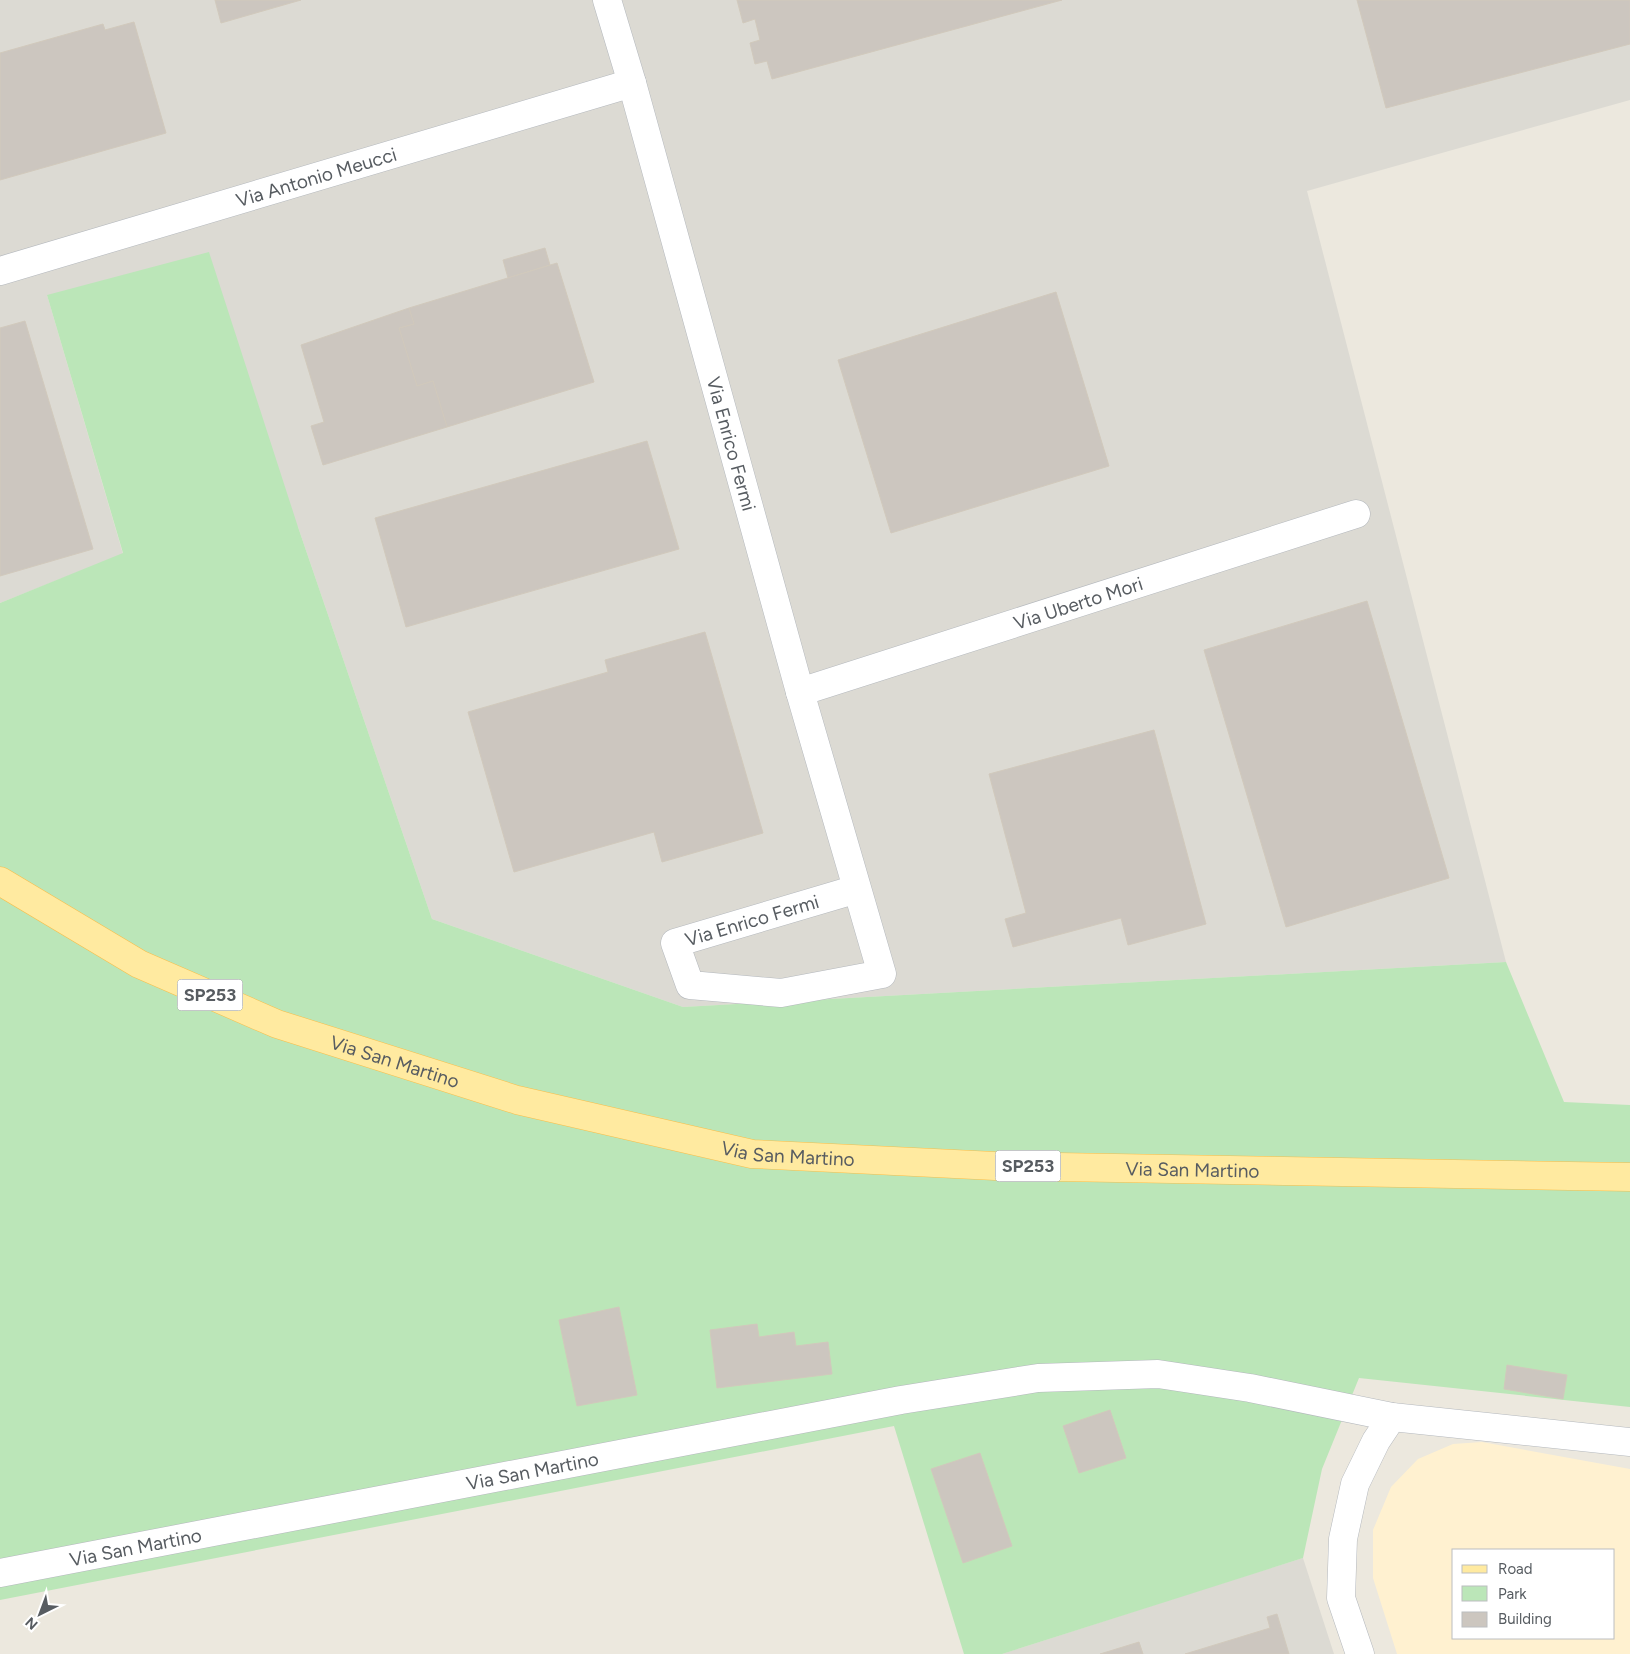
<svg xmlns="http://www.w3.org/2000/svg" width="1630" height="1654" font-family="Figtree,sans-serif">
  <rect width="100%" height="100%" fill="#ece8de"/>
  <path fill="#fff1d0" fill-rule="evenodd" d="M1482,1442L1630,1469V1654H1397L1373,1578V1530L1391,1487L1418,1459L1453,1444ZM1454,1550H1614V1638H1454Z"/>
  <g fill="#dcdad3">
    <path d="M0,0H1630V100L1307,191L1506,962L683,1007L432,919L298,527L47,295L123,554L0,603Z"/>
    <path d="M1303,1558L1334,1654H1002L1204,1589Z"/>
  </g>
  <path fill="#bbe6b8" d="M209,252L298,527L432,919L683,1007L1506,962L1564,1102L1630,1105V1407L1359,1378L1322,1469L1303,1558L1002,1654H964L894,1426L0,1600V603L123,553L47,295Z"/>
  <g fill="#ccc6bf" stroke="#d1c9bc">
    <path d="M215,0H301L221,23Z"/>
    <path d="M737,0H1062L772,79L767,61L755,64L750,43L760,40L755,19L743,23Z"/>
    <path d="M1357,0H1630V44L1386,108Z"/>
    <path d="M134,22L166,133L0,180V53L103,24L105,30Z"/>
    <path d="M545,248L550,265L508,278L503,260Z"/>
    <path d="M557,263L594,382L447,427L433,381L417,386L399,328L414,324L409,308Z"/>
    <path d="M1056,292L1109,466L891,533L838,360Z"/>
    <path d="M409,308L414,324L399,328L417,386L433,381L447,427L323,465L311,426L324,422L301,345Z"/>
    <path d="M25,321L93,549L0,576V328Z"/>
    <path d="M647,441L679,549L406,627L375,518Z"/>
    <path d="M1367,601L1449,878L1286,927L1204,650Z"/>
    <path d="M705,632L763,833L662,862L654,832L514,872L468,712L608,672L605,660Z"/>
    <path d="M1154,730L1206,924L1128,945L1121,918L1013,947L1005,919L1026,913L989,774Z"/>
    <path d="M619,1307L637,1395L577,1406L559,1320Z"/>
    <path d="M757,1324L759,1337L794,1332L796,1346L828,1342L832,1374L717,1388L710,1330Z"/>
    <path d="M1507,1365L1567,1375L1563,1399L1504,1389Z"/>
    <path d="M1110,1410L1126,1458L1079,1473L1063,1426Z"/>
    <path d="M980,1453L1012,1546L963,1563L931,1469Z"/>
    <path d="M1277,1614L1289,1654H1185L1270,1628L1267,1617Z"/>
    <path d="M1139,1642L1143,1654H1100Z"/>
  </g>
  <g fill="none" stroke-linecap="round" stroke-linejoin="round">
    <g stroke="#b4b8bd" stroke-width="29">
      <g id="street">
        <path id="s1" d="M607,0L632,83L800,692L882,974L781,993L690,985L675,943L857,889"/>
        <path id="s2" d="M0,271L632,83"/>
        <path id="s3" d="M800,692L1356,514"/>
        <path id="s4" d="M0,1573L901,1400L1038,1378L1158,1374L1250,1388L1392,1417L1630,1442"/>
        <path d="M1360,1654L1341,1598L1343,1539L1355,1484L1376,1441L1392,1417"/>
      </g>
    </g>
    <g stroke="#f9be4a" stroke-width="29">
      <g id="primary">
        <path id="s5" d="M0,881L139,964L277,1024L517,1100L752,1154L995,1166L1630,1177"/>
      </g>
    </g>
    <use href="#street" stroke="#fff" stroke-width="28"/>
    <use href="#primary" stroke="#ffeaa0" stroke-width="28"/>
  </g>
  <g text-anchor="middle" stroke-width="4" stroke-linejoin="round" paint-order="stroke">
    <g fill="#fff" stroke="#898d90" stroke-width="1">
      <rect x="177.5" y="979.5" width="65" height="31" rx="4"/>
      <rect x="995.5" y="1150.5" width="65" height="31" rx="4"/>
    </g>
    <g font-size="18" font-weight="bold" fill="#575c61">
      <text x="210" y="1001">SP253</text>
      <text x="1028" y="1172">SP253</text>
    </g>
    <g font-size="19" fill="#575c61" stroke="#fff">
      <text dy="7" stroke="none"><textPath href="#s2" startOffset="330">Via Antonio Meucci</textPath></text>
      <text dy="7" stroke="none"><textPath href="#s1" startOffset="461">Via Enrico Fermi</textPath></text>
      <text dy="7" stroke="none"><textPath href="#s3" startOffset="292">Via Uberto Mori</textPath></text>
      <text dy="7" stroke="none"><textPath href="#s1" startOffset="1331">Via Enrico Fermi</textPath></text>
      <text dy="7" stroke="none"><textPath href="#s5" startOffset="436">Via San Martino</textPath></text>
      <text dy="7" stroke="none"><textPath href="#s5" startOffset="841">Via San Martino</textPath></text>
      <text dy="7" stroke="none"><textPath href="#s5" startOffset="1246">Via San Martino</textPath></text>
      <text dy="7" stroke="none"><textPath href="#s4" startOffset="542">Via San Martino</textPath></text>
      <text dy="7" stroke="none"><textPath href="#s4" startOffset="138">Via San Martino</textPath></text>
    </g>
  </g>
  <rect x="1452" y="1549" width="162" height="90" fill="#ffffff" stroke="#bcbec0"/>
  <rect x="1462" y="1565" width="25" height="8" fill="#ffeaa0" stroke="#bcbec0"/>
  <text x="1498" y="1574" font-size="15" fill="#575c61">Road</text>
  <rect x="1462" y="1586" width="25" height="15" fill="#bbe6b8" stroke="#bcbec0"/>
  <text x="1498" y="1599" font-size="15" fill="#575c61">Park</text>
  <rect x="1462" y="1612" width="25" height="15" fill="#ccc6bf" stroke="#bcbec0"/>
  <text x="1498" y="1624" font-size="15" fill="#575c61">Building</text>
  <g transform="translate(40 1614) rotate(222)" stroke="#ffffff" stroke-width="4" paint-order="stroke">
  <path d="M0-4L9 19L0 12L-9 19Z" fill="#575c61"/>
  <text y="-8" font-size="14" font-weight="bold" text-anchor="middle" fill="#575c61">N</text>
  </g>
</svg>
